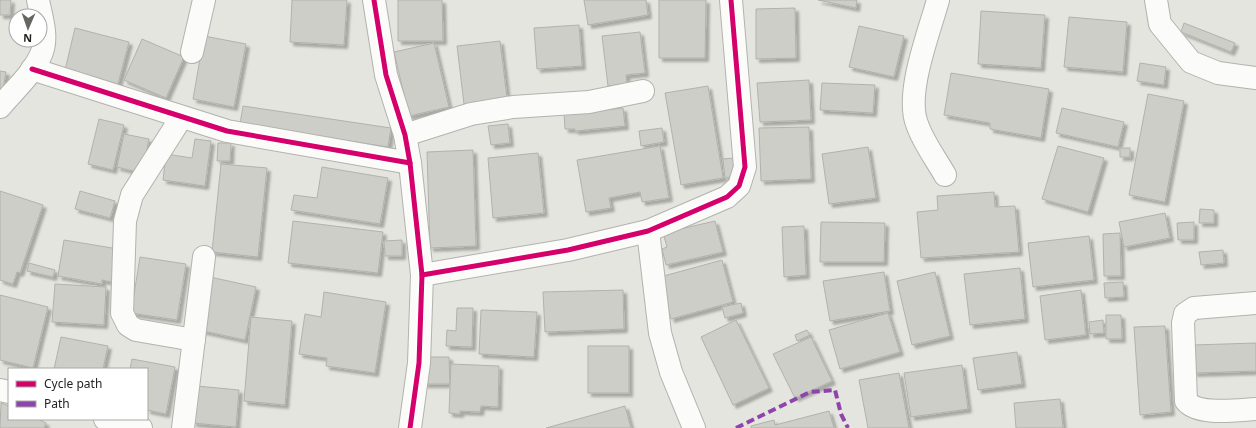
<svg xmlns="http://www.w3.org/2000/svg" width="1256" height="428" font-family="'Noto Sans',sans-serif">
  <defs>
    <filter id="shadow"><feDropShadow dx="3.5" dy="3.5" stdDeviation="1" flood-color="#0004"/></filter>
  </defs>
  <rect width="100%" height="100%" fill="#e5e5df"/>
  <g fill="#cecec9" stroke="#b2b2ad" filter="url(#shadow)">
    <path d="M0,0H11L10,15H0Z"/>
    <path d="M292,0H347L344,45L290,42Z"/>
    <path d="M398,0H442L443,41H398Z"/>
    <path d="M584,0H646L648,15L588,25Z"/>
    <path d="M659,0H706L705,58H659Z"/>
    <path d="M818,0H857L856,8Z"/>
    <path d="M795,8L796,58L756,59V9Z"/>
    <path d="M981,11L1045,15L1041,68L978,64Z"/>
    <path d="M1069,17L1127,22L1123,72L1064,67Z"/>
    <path d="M1184,23L1235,43L1231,52L1181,32Z"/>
    <path d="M579,25L582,66L537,69L534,28Z"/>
    <path d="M859,26L904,36L894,77L849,67Z"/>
    <path d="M75,28L129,42L118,84L65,70Z"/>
    <path d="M640,32L645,73L626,75L627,84L608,86L602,36Z"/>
    <path d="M204,36L246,44L234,107L193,99Z"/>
    <path d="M142,39L184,57L166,98L124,80Z"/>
    <path d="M500,41L507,98L464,104L457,46Z"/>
    <path d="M434,43L449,107L409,116L394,52Z"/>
    <path d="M1140,63L1166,67L1164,85L1137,81Z"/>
    <path d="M0,71L6,72L3,89L0,88Z"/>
    <path d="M951,73L1049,89L1041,138L990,129V123L944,115Z"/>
    <path d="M809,80L811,120L760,122L757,83Z"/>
    <path d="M822,83L875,85L873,113L820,110Z"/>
    <path d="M708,86L723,178L681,185L665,93Z"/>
    <path d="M1148,94L1184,101L1165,202L1129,195Z"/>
    <path d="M243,106L391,128L388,147L240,124Z"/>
    <path d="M623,108L625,126L575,131V129H565L564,114Z"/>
    <path d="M1062,108L1124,122L1118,147L1056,133Z"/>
    <path d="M99,119L124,125L113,170L88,164Z"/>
    <path d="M508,124L510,143L491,145L488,126Z"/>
    <path d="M809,127L811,179L761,181L759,128Z"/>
    <path d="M662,128L664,142L641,146L639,131Z"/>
    <path d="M124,134L149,139L142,173L117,167Z"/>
    <path d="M195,139L211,141L205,186L163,180L166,154L192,158Z"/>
    <path d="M218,143H231L230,161H217Z"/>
    <path d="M660,146L669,198L642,202L640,192L609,198L611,208L586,212L577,160Z"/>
    <path d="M1058,146L1104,158L1088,212L1042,199Z"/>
    <path d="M868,147L876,198L829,204L822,154Z"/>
    <rect x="1120" y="148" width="10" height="9"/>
    <path d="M473,150L476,246L430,248L427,152Z"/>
    <path d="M538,153L544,213L493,218L488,158Z"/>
    <path d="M734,158L736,176L725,178L723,159Z"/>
    <path d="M221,164L267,168L258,257L212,252Z"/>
    <path d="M322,167L388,178L380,224L291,210L294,195L317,198Z"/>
    <path d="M0,191L43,205L20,273L17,272L13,284L0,280Z"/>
    <path d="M80,191L115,201L110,218L75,209Z"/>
    <path d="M994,192L995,207L1015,206L1019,252L921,258L917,212L938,210L937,196Z"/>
    <path d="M1200,209L1214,210V223H1199Z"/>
    <path d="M1165,213L1170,238L1124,247L1119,222Z"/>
    <path d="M293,221L383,232L378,273L288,263Z"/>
    <path d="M715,221L723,252L666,265L662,249L667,247L663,233Z"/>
    <path d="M821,222L885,223L884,262H820Z"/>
    <path d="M1194,222V240H1178L1177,223Z"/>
    <path d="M804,226L806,275L784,277L782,227Z"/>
    <path d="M1120,233L1121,276H1104L1103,234Z"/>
    <path d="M1089,236L1094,280L1033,287L1028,243Z"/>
    <path d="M64,240L118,249L112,282L102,280V284L58,276Z"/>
    <path d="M402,240V256H385L384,241Z"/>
    <path d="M1223,250L1224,263L1201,265L1199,252Z"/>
    <path d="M140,257L186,264L177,320L131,313Z"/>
    <path d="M722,260L733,302L671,319L660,277Z"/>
    <path d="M29,263L55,270L53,277L27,271Z"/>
    <path d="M1020,268L1025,319L970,325L964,274Z"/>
    <path d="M884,272L890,311L830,321L823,281Z"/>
    <path d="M935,272L950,336L912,345L897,281Z"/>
    <path d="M210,277L256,287L245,340L199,330Z"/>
    <path d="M1123,282L1124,297L1105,298L1104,283Z"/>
    <path d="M55,284L106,287L104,325L52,322Z"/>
    <path d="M623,290L624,329L545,332L543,292Z"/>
    <path d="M1081,290L1086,335L1045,340L1040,296Z"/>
    <path d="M324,292L386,302L375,373L326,366L327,358L299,354L305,314L321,317Z"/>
    <path d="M0,295L48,307L33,368L0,360Z"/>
    <path d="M741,303L743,313L725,318L722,307Z"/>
    <path d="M457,308H473L472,347L446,346L447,330L456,331Z"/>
    <path d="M481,310L537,312L534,357L479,354Z"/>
    <path d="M888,313L900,352L840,369L829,330Z"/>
    <path d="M1106,315H1121L1122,339H1106Z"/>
    <path d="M251,317L292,321L285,405L244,401Z"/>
    <path d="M736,320L769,388L733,405L701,337Z"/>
    <path d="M1103,320L1104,333L1090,334L1089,322Z"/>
    <path d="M1165,326L1171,412L1140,415L1134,327Z"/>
    <path d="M807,330L810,335L797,341L795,335Z"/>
    <path d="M61,337L108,346L103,369H54Z"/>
    <path d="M811,337L832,381L795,398L773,354Z"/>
    <path d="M1256,343V371L1194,373L1193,345Z"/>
    <rect x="588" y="346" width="41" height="47"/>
    <path d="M1017,352L1022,384L978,390L973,358Z"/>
    <path d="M424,357H449L450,384H424Z"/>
    <path d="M132,359L175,367L166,414L147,410V369H130Z"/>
    <path d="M451,364L499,366L498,407L481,406L480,412L460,411V414L449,413Z"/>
    <path d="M962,365L968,409L911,417L904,373Z"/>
    <path d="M899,373L909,428H868L859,380Z"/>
    <path d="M197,386L239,390L236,427L193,423Z"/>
    <path d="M1060,399L1063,428H1016L1014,403Z"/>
    <path d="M1,403L9,406V419H38L46,423L44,428H0Z"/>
    <path d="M625,406L631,428H546Z"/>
    <path d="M829,411L834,428H751V426L774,420L775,425Z"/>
  </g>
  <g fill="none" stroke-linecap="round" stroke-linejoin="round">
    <g stroke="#b2b2ae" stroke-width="24">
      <g id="minor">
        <path d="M374,0L386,75L405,135L410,163L422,275L419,363L410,428"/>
        <path d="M938,0C929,33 905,93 917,124C923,142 936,159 945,175"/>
        <path d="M1156,0L1160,24L1191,62L1218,73L1256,78"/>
        <path d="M192,52L204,0"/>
        <path d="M32,69L227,131L410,163"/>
        <path d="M0,107C14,90 34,73 42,52C48,36 41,16 38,0"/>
        <path d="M181,118L132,195L125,221L122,313L128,325L136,330L194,340"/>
        <path d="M405,135L471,114L513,107L589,102L643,91"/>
        <path d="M648,231L660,333L671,372L694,428"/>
        <path d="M422,275L568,250L648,231L727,197L739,186L745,167L731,0"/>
        <path d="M1256,303L1194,308L1185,314L1183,323L1186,401C1198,416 1237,410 1256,409"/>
        <path d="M0,390L9,392"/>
        <path d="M105,419L141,428"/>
        <path d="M183,428L204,257"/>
      </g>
    </g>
    <use href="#minor" stroke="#fbfbfa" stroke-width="22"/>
    <path stroke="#8e44ad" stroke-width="4" stroke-dasharray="8 4" stroke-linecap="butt" d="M736,428L810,392L835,390L841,414L848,428"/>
    <g stroke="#fff" stroke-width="8">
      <g id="cycleway">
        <path d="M374,0L386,75L405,135L410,163L422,275L419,363L410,428"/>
        <path d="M32,69L227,131L410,163"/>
        <path d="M422,275L568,250L648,231L727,197L739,186L745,167L731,0"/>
      </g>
    </g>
    <use href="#cycleway" stroke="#d6006c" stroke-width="5"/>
  </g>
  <rect x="8" y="368" width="140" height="52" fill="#ffffff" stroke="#a7a7a5"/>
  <rect x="16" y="381" width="20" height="6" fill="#d6006c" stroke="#a7a7a5"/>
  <text x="44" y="388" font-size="12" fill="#23231f">Cycle path</text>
  <rect x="16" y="401" width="20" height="6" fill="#8e44ad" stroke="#a7a7a5"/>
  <text x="44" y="408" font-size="12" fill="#23231f">Path</text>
  <g transform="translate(28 28) rotate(182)"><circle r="19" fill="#ffffff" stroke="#a7a7a5"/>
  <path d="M0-3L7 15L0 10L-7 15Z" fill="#676762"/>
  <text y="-6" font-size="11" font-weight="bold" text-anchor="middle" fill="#23231f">N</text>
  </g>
</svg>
